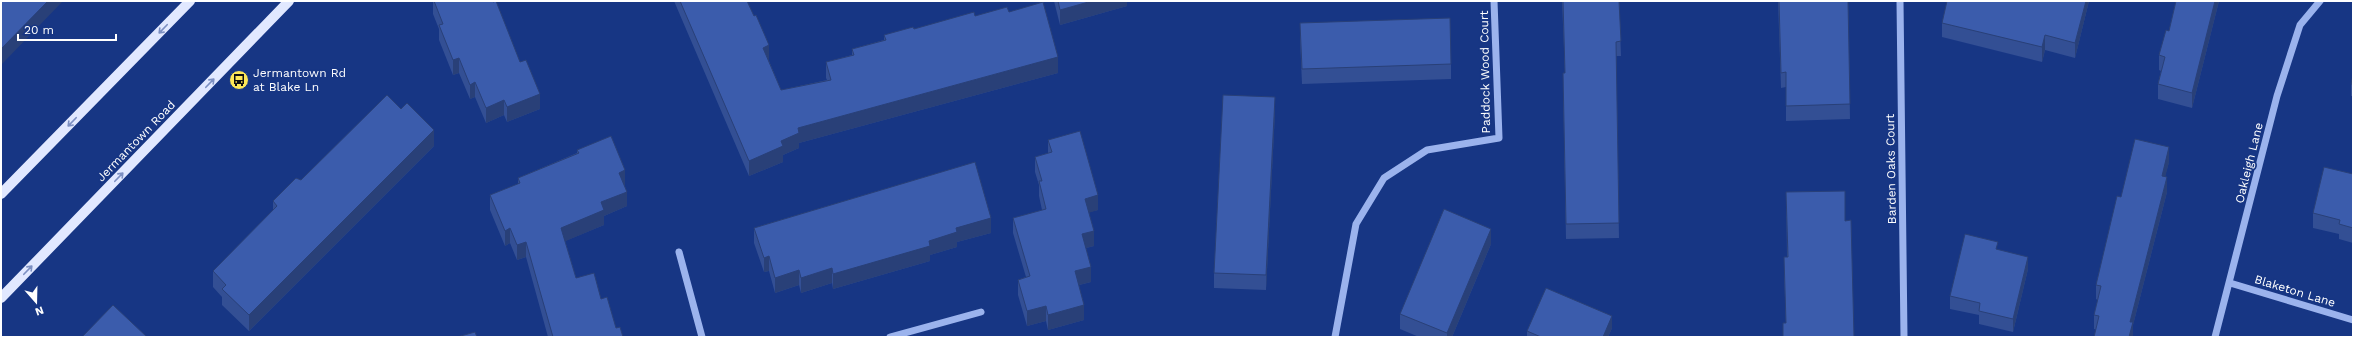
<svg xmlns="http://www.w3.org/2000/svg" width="2354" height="338" font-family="'Work Sans',sans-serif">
  <rect width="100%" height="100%" fill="#173684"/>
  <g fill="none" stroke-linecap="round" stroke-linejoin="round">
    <g stroke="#9bb3ed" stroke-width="7">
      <path d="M1900,1L1904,337"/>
      <path d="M679,252L702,337"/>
      <path d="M2230,283L2353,320"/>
      <path d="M890,337L981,312"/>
      <path d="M1335,337L1356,224L1384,178L1427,150L1499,138L1494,1"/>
      <path d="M2215,337L2277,96L2300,25L2320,1"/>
    </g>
    <g stroke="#e1e8ff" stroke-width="10">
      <path d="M1,194L190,1"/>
      <path d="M1,298L289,1"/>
    </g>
  </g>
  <g fill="#334f94">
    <path d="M433,1H492L540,109L507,122L504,115L486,123L475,97L470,99L459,73L453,75L439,40V29L433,14Z"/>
    <path d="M674,1H747L769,61L781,90L827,80L826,78V62L852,55V49L884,40V35L975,16L1009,12L1058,73L799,143V148L783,155V162L749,176Z"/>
    <path d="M1054,1H1127V6L1060,25Z"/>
    <path d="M1562,1H1619L1621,56H1616L1619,238L1566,239L1563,88L1565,73Z"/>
    <path d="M1778,1H1848L1850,119L1786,121V87L1781,88Z"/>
    <path d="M2089,1L2075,58L2045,50L2042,62L1942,37V23Z"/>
    <path d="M2176,1H2219L2192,108L2158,99V84L2161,71L2159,70V55L2169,31Z"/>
    <path d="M1300,23L1451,64V79L1302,84L1300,38Z"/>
    <path d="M2353,75V96H2351V84Z"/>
    <path d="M1275,112L1266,290L1214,288V273Z"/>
    <path d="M1048,140L1098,210L1089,212L1094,246L1086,248L1091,282L1079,285L1084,320L1048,330L1046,321L1027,326L1018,295V280L1026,277L1013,233V218L1042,210L1039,196V185L1035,172V157L1048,153Z"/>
    <path d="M434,146L249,331L222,305V297L213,287V271L273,211V201L301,180Z"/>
    <path d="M577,150L625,185H624L627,206L604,216V225L565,241L576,278L601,299L616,328L623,337H548L526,257L517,260L510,243L505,246L490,210V195L518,184V178L577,153Z"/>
    <path d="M2169,162L2165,176L2167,192L2133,325V337L2094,329V315L2098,300L2096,299V285Z"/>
    <path d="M2353,174V243L2339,239V234L2313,228V213Z"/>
    <path d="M1786,192L1845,221L1854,337L1786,323L1784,273V257H1787Z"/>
    <path d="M754,228L991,233L957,242V247L930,255V261L833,289L832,283L801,293L799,285L775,293L769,271L764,272L754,243Z"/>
    <path d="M1491,244L1452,337H1419L1400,329V314Z"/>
    <path d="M1998,250L2028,269L2013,332L1979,324V315L1950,309V296Z"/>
    <path d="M1612,328L1608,337H1527V331Z"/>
  </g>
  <g fill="#294078">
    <path d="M48,1H63L1,65V49Z"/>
    <path d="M1092,1H1127V6L1060,25V10Z"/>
    <path d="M2086,1H2089L2075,58V43Z"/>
    <path d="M2215,1H2219L2192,108V93Z"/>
    <path d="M2045,35V50L2042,62V47Z"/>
    <path d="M769,45V61L763,48Z"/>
    <path d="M1058,57V73L799,143V148L783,155V162L749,176V161L781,141L798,128Z"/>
    <path d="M459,58V73L453,75V60Z"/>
    <path d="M475,82V97L470,99V85Z"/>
    <path d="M540,94V109L507,122V107Z"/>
    <path d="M1275,97V112L1266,290V275Z"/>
    <path d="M504,100V115L486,123V108Z"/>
    <path d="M434,130V146L249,331V315Z"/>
    <path d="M2169,147V162L2162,190V176Z"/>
    <path d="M625,170V185L619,188V173Z"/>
    <path d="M2167,177V192L2133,325V337H2129L2130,322Z"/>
    <path d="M627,192V206L604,216V225L561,243V228L601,202Z"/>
    <path d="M1098,195V210L1085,214V199Z"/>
    <path d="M991,218V233L957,242V247L930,255V261L833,289V274L929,241L956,228Z"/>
    <path d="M510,228V243L505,246V231Z"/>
    <path d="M1491,229V244L1452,337H1447V333Z"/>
    <path d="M1094,231V246L1082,249V234Z"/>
    <path d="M526,242V257L517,260V245Z"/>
    <path d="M769,256V271L764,272V258Z"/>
    <path d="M2028,257V269L2013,332V319Z"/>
    <path d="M1091,267V282L1075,286V271Z"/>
    <path d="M832,268V283L801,293V278Z"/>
    <path d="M799,270V285L775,293V278Z"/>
    <path d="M1084,305V320L1048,330V315Z"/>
    <path d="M1046,306V321L1027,326V311Z"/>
    <path d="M1612,316V328L1608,337H1603Z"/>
  </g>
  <g fill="#3b5cac" stroke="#294078">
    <path d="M1,1H48L1,49Z"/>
    <path d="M434,1H492L493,2L496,1L520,62L526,60L540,94L507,107L504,100L486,108L475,82L470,85L459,58L453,60L439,25L443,24Z"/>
    <path d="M680,1H747L754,16L756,15L769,45L763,48L781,90L831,80L826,62L854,55L852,49L886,40L884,35L913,27L914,29L974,12L975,16L1007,7L1009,12L1043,2L1058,57L798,128L799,133L781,141L783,146L749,161Z"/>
    <path d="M1058,1H1092L1060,10Z"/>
    <path d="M1563,1H1619L1621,41L1616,42L1619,223L1566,224L1563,73H1565Z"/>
    <path d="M1779,1H1848L1850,104L1786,106V72L1781,73Z"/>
    <path d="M1947,1H2086L2075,43L2045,35L2042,47L1942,23Z"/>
    <path d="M2176,1H2215L2192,93L2158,84L2165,57L2159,55L2166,30L2169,31Z"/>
    <path d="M1450,18L1451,64L1302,69L1300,23Z"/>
    <path d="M2353,75V84H2351Z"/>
    <path d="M387,95L401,109L407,103L434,130L249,315L222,289L226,285L213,271L277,206L273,201L296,178L301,180Z"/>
    <path d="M1223,95L1275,97L1266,275L1214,273Z"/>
    <path d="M1080,131L1098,195L1085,199L1094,231L1082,234L1091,267L1075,271L1084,305L1048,315L1046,306L1027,311L1018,280L1030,276L1013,218L1046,209L1039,181H1042L1035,157L1052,152L1048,140Z"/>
    <path d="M611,136L625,170L619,173L627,192L601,202L604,210L561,228L576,278L594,273L601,299L607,297L616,328L620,327L623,337H553L526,242L517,245L510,228L505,231L490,195L520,183L518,178L579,153L577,150Z"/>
    <path d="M2135,139L2169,147L2162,176L2167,177L2130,322H2133L2129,337H2094L2099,316L2094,315L2101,286L2096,285L2117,196L2121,197Z"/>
    <path d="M975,162L991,218L956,228L957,232L929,241L930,246L833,274L832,268L801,278L799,270L775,278L769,256L764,258L754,228Z"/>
    <path d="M2324,167L2353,174V228L2339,224L2340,220L2313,213Z"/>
    <path d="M1845,191V221L1851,220L1854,337H1783V323H1786L1784,257H1788L1786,192Z"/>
    <path d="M1444,209L1491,229L1447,333L1400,314Z"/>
    <path d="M1965,234L1998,242L1996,249L2028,257L2013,319L1979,311L1980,303L1950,296Z"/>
    <path d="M1546,288L1612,316L1603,337H1541L1527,331Z"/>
    <path d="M113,305L147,337H82Z"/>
    <path d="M475,332L477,337H457Z"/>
  </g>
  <defs><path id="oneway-shaft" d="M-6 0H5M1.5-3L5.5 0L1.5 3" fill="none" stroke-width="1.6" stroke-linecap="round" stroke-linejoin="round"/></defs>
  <g stroke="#7c8fc2">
    <use href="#oneway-shaft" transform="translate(163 29) rotate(134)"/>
    <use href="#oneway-shaft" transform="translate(210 83) rotate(-46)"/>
    <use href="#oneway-shaft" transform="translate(72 122) rotate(134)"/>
    <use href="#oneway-shaft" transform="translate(119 177) rotate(-46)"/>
    <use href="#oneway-shaft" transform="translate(28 270) rotate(-46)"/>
  </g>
  <defs>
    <g id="bus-disc" transform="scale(1)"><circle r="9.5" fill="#ffe857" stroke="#173684"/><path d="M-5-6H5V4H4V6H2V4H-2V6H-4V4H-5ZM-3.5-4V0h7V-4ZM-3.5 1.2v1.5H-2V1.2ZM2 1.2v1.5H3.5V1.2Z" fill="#111"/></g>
  </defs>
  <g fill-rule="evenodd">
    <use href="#bus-disc" x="239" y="80"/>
  </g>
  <g text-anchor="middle" stroke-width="3.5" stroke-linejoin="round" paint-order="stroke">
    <g font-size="12" fill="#fff" stroke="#173684">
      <text transform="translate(1485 72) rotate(-91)" y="4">Paddock Wood Court</text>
      <text transform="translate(136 141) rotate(-46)" y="4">Jermantown Road</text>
      <text transform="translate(2249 163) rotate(-76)" y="4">Oakleigh Lane</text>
      <text transform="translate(1891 169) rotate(-91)" y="4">Barden Oaks Court</text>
      <text transform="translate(2295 291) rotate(17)" y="4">Blaketon Lane</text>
    </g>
    <g font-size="12" fill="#fff" stroke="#173684" text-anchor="start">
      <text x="253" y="77">Jermantown Rd<tspan x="253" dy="14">at Blake Ln</tspan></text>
    </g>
  </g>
  <rect width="2354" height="338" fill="none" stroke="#ffffff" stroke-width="4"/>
  <g transform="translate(36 302) rotate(160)" stroke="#173684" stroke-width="3" paint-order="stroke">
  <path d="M0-3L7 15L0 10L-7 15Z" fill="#ffffff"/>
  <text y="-6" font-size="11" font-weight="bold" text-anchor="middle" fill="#ffffff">N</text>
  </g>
  <path d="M18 34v6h98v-6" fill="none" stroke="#ffffff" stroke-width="2"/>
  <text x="24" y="34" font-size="12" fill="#ffffff" stroke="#173684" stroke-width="3" paint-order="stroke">20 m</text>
</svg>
